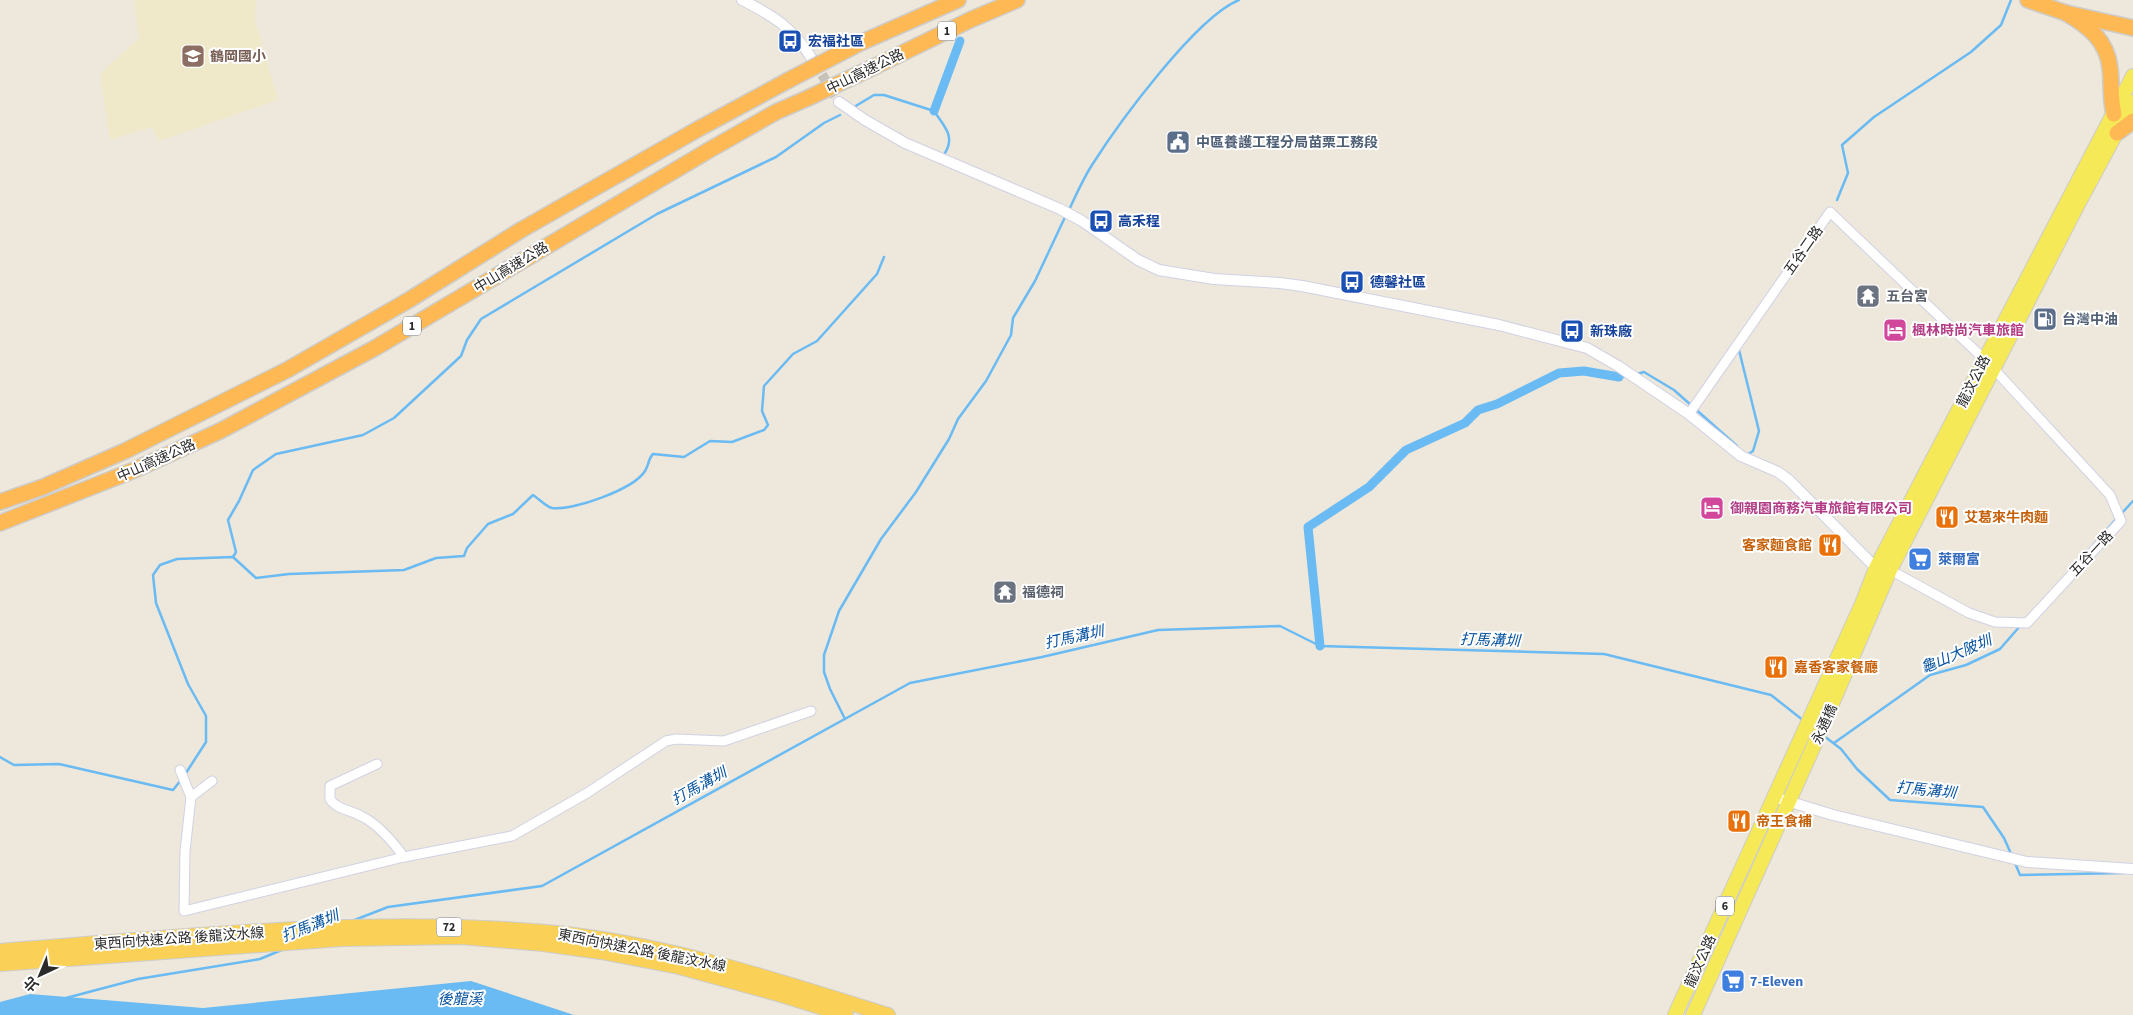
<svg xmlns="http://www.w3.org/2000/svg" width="2133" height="1015" font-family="'Source Sans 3','Noto Sans TC',sans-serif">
  <rect width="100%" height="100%" fill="#ede8db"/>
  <path fill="#efe9ca" d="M134,0H256L255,19L278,100L159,141L152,127L110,140L100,74L139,38Z"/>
  <path fill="#6abaf3" d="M471,981L574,1015H0V1002L30,994L203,1008Z"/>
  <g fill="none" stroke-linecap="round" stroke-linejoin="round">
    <g stroke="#6abaf3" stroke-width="2.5">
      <path d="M854,107L874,95H884L934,111C943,125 956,136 945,153"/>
      <path d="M1837,200L1848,173L1842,145L1874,117L1971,52L2001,25L2011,0"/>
      <path d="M1069,210C1076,195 1083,179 1092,165C1118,124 1196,17 1239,0"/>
      <path d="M1739,350L1759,431L1753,451L1747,455"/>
      <path d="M1637,374L1644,372L1674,390L1737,446"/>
      <path d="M1619,377L1626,376"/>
      <path d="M2121,514L2133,501"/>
      <path d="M2094,544L2117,518"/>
      <path d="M233,557L236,552L228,520L239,501L253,470L276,454L363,435L394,418L461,356L467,340L481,319L657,214L776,157L824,123L840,115"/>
      <path d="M845,719L830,689L824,672V655L839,611L881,539L916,492L949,439L958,419L986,381L1011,335L1013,318L1035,281L1066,215"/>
      <path d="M1824,736L1841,749L1857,769L1890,800L1983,807L2004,838L2012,856"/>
      <path d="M1834,743L1930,675L1966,665L2000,649L2020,626"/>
      <path d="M0,757L14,765L59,764L173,790L181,780"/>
      <path d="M184,776L206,742V716L188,684L156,603L153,575L160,565L177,559L233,557L256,578L289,574L404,570L436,558L464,556L467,548L488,524L513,514L533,495C538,498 546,507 552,508C573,511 634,489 645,471C649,465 648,459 653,454L684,457L710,441L732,442L764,430L768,425L762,411L764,386L793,354L817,341L877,274L884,257"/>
      <path d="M2015,863L2020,875L2124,873"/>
      <path d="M352,921L388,907L542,886L910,683L1042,657L1158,630L1280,626L1320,646L1604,654L1771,695L1804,721"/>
      <path d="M66,998L138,979L260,959L284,949"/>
    </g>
    <g stroke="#6abaf3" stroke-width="9">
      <path d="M934,111L960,41"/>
      <path d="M1320,646L1308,527L1369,487L1406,450L1465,423L1478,410L1497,404L1559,373L1584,371L1619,377"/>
    </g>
    <path stroke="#c6c2b8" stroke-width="10" stroke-dasharray="10 5" stroke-linecap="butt" d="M814,62L839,102"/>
    <g stroke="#d1d1e4" stroke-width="11">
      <g id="minor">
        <path d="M1689,414L1830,212L1984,359"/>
        <path d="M1890,570L1969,613L1995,622L2027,623L2121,521L2110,495L1993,368"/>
        <path d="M377,764L330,786V799C336,809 350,810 361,816C378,824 393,842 404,857"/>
        <path d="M180,770L191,797"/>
        <path d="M212,781L191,797L185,851L184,911L404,857L512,836L587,793L666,741L676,739L724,741L811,711"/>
      </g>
    </g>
    <g stroke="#d1d1e4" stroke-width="12">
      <g id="tertiary">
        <path d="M742,0C774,16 793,28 812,59"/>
        <path d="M839,102L865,120L905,143L1060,209L1082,221L1138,260L1159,270L1214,279L1280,283L1302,286L1499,325L1587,348L1618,366L1689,414L1741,456L1778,472L1789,480L1876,568"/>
        <path d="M1774,797L1833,815L2027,862L2133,869"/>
      </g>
    </g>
    <g stroke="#ccc" stroke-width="16">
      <g id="primary">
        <path d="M1675,1015L1862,604L1876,568L2133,76"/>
        <path d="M1693,1015L1812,750L1890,570L2078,204L2133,102"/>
      </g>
    </g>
    <g stroke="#ccc" stroke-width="16">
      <g id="trunk">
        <path d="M0,951C181,937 364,916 546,932C663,942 776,980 888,1015"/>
        <path d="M0,964L342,939L461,937L543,944L601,952L679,967L778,994L846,1015"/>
      </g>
    </g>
    <g stroke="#ccc" stroke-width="18">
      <g id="motorway">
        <path d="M2028,0L2066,13L2133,28"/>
        <path d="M2066,13C2088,26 2107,40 2110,68C2112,83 2110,99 2114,114"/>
        <path d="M858,44L958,0"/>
        <path d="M878,65L970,20L1017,0"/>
        <path d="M2117,133L2133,121"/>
        <path d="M0,502L43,487L125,451L287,370L409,300L521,230L700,128L787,81"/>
        <path d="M0,523L132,471L220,431L375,348L711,149L776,112L808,98"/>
      </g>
    </g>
    <use href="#minor" stroke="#fff" stroke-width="9"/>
    <use href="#tertiary" stroke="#fff" stroke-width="10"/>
    <use href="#primary" stroke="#f6e957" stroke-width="14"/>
    <use href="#trunk" stroke="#fad156" stroke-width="14"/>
    <use href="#motorway" stroke="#ffb954" stroke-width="15"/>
    <g stroke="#ccc" stroke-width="18" stroke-linecap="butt">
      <g id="motorway-bridge">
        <path d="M787,81L858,44"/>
        <path d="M808,98L878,65"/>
      </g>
    </g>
    <use href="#motorway-bridge" stroke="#ffb954" stroke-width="15"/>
  </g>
  <defs>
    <g id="bus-square" transform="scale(1.25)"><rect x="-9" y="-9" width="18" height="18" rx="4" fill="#1a4fb4" stroke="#fff"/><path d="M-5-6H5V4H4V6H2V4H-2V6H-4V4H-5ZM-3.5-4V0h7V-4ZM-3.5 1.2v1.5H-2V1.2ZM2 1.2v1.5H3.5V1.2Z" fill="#fff"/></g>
    <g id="school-square" transform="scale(1.25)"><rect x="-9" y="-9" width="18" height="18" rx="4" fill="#8d6e63" stroke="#fff"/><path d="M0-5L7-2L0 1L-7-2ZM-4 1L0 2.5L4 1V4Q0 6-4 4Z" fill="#fff"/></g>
    <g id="civic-square" transform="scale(1.25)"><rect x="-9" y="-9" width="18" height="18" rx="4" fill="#5c6f8a" stroke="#fff"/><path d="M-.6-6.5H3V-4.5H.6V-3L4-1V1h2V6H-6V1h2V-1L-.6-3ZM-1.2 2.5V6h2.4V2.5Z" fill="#fff"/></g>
    <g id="temple-square" transform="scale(1.25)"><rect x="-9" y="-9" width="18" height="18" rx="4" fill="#6b7280" stroke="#fff"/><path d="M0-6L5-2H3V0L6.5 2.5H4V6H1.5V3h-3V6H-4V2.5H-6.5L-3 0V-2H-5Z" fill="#fff"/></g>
    <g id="fuel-square" transform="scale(1.25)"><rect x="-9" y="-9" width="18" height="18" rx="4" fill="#5c6f8a" stroke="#fff"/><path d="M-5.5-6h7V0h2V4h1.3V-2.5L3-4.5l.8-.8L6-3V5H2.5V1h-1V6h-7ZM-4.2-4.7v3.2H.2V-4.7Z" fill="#fff"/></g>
    <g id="hotel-square" transform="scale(1.25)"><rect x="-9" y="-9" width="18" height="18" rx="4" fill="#d1479c" stroke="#fff"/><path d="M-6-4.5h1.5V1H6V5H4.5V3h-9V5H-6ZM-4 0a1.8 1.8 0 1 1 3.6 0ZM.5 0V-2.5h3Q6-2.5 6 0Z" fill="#fff"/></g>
    <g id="restaurant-square" transform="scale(1.25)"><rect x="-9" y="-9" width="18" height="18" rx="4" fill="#e8710a" stroke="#fff"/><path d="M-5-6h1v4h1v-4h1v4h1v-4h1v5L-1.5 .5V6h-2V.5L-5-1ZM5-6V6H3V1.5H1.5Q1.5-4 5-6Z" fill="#fff"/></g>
    <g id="supermarket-square" transform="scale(1.25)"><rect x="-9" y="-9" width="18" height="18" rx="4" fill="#3f7fe0" stroke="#fff"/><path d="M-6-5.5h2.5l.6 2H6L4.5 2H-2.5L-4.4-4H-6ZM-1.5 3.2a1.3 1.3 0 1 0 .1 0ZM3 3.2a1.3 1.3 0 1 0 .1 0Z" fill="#fff"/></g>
  </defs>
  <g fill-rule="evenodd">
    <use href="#bus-square" x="790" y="41"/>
    <use href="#school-square" x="193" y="56"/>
    <use href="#civic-square" x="1178" y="142"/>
    <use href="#bus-square" x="1101" y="221"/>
    <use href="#bus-square" x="1352" y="282"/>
    <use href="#temple-square" x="1868" y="296"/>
    <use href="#fuel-square" x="2045" y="319"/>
    <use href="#hotel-square" x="1895" y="330"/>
    <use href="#bus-square" x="1572" y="331"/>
    <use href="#hotel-square" x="1712" y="508"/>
    <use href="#restaurant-square" x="1947" y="517"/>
    <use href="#restaurant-square" x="1830" y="545"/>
    <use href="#supermarket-square" x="1920" y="559"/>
    <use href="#temple-square" x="1005" y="592"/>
    <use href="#restaurant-square" x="1776" y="667"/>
    <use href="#restaurant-square" x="1739" y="821"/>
    <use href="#supermarket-square" x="1733" y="981"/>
  </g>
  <g text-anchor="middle" stroke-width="4" stroke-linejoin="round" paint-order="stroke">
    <g fill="#fff" stroke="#6a6a6a" stroke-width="1">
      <rect x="938" y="21.5" width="18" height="19" rx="4"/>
      <rect x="403" y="316.5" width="18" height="19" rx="4"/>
      <rect x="1716" y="896.5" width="18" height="19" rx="4"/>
      <rect x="436.5" y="917.5" width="25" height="19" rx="4"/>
    </g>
    <g font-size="12" font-weight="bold" fill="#2a2a2a">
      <text x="947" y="35">1</text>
      <text x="412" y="330">1</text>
      <text x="1725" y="910">6</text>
      <text x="449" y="931">72</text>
    </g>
    <g font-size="14" font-weight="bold" fill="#164399" stroke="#fff" text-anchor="start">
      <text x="808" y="46">宏福社區</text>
      <text x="1118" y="226">高禾程</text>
      <text x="1370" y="287">德馨社區</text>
      <text x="1590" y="336">新珠廠</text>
    </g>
    <g font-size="14" font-weight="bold" fill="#785e54" stroke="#fff" text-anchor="start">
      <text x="210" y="61">鶴岡國小</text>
    </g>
    <g font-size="14" fill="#2a2a2a" stroke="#fff">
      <text transform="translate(865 71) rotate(-26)" y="5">中山高速公路</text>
      <text transform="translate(1803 250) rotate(-55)" y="5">五谷二路</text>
      <text transform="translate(511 267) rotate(-31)" y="5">中山高速公路</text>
      <text transform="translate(1973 381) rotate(-63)" y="5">龍汶公路</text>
      <text transform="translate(156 460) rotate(-24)" y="5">中山高速公路</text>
      <text transform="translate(2091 553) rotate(-47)" y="5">五谷一路</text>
      <text transform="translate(1824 724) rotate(-66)" y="5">永通橋</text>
      <text transform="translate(179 938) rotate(-4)" y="5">東西向快速公路 後龍汶水線</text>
      <text transform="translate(642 950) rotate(11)" y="5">東西向快速公路 後龍汶水線</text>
      <text transform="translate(1700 961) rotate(-66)" y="5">龍汶公路</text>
    </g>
    <g font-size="14" font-weight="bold" fill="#4e5e75" stroke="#fff" text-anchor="start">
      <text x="1196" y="147">中區養護工程分局苗栗工務段</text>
      <text x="2062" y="324">台灣中油</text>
    </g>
    <g font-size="14" font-weight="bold" fill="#5b616d" stroke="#fff" text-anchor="start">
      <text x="1886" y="301">五台宮</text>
      <text x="1022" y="597">福德祠</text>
    </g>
    <g font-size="14" font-weight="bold" fill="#b23c85" stroke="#fff" text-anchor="start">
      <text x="1912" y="335">楓林時尚汽車旅館</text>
      <text x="1730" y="513">御親園商務汽車旅館有限公司</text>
    </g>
    <g font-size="14" font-weight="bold" fill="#c56008" stroke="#fff" text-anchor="start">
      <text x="1964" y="522">艾葛來牛肉麵</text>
      <text x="1812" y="550" text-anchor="end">客家麵食館</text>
      <text x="1794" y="672">嘉香客家餐廳</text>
      <text x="1756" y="826">帝王食補</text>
    </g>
    <g font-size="14" font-weight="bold" fill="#366cbe" stroke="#fff" text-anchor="start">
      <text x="1938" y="564">萊爾富</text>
      <text x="1750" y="986">7-Eleven</text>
    </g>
    <g font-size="15" font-style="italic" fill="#0854a0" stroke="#fff">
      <text transform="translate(1074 637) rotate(-12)" y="5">打馬溝圳</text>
      <text transform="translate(1490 640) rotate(2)" y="5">打馬溝圳</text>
      <text transform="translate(1956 654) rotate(-23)" y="5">龜山大陂圳</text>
      <text transform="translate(699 786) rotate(-29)" y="5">打馬溝圳</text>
      <text transform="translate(1926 790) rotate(6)" y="5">打馬溝圳</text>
      <text transform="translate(310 926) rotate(-22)" y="5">打馬溝圳</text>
      <text x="460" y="1004">後龍溪</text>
    </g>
  </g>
  <g transform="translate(40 975) rotate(224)" stroke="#ffffff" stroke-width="4" paint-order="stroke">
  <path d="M0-4L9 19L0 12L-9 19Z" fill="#2a2a2a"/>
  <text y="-8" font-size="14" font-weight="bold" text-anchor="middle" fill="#2a2a2a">北</text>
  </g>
</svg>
